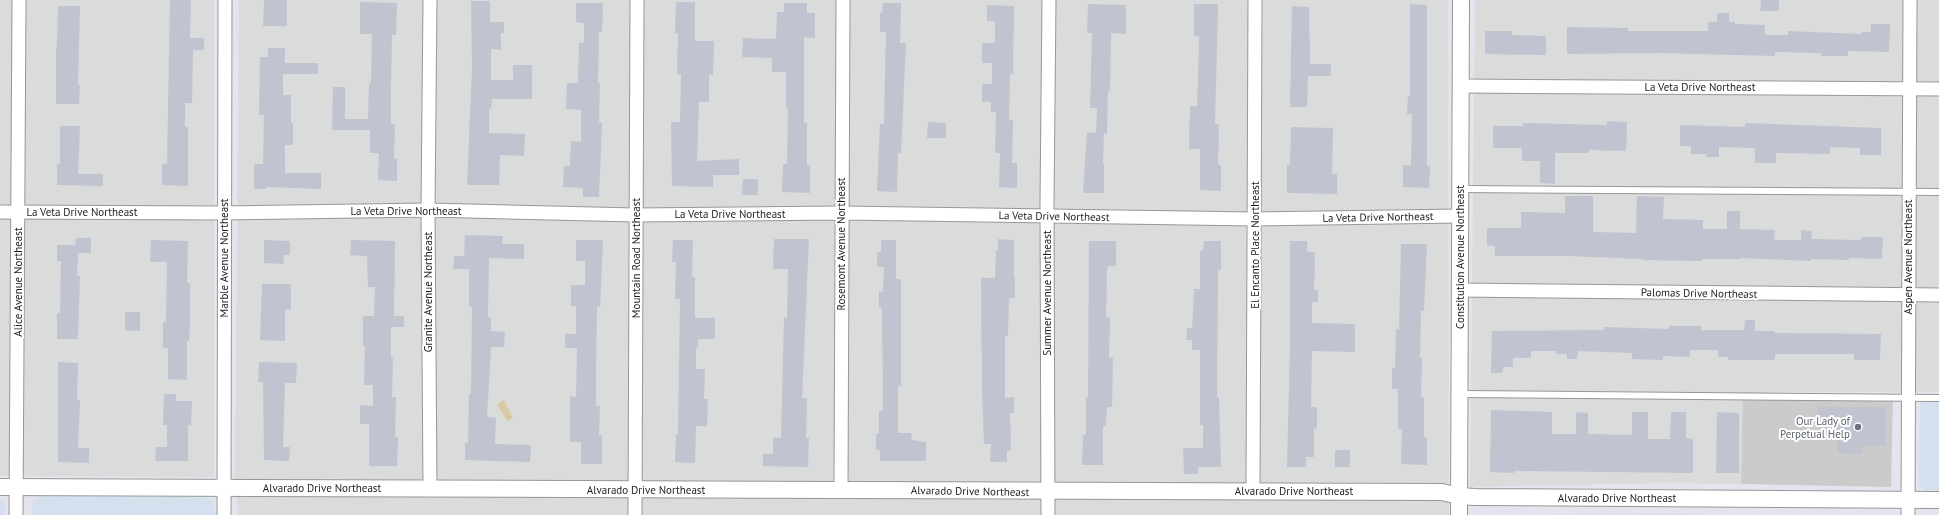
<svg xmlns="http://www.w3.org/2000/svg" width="1939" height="515" font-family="'PT Sans',sans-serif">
  <rect width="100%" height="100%" fill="#e5e4ee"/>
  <g fill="#dadbdb">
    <path d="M0,0H214V477L0,476Z"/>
    <path d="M239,0H1448L1449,515H238L235,475Z"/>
    <path d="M1475,0H1939V392H1743L1741,484L1664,483L1470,487Z"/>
    <path d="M1683,514L1724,515H1473Z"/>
  </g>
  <g fill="#d4e0ee">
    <path d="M1920,402H1939V490H1926L1921,487L1919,482Z"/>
    <path d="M40,496L207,497L213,500L215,515H32V504L35,499Z"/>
    <path d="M0,498L5,504V515H0Z"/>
  </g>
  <path fill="#cbcbcb" d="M1743,392L1893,395L1891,487L1741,484Z"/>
  <path fill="#d9caa6" d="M504,400L513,418L507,421L497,404Z"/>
  <g fill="#c1c3d0">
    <path d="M170,0H191L190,38H204V50H193L192,103H185V127H188V186L162,185V164H167Z"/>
    <path d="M264,0H287V26H263Z"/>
    <path d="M1761,0H1779V11H1760Z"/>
    <path d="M471,1H490V22H504V33H501V50L491,49V80H513V65H532V99H492L491,109H489V133L525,134L524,156L500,155L499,185H467L472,69Z"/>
    <path d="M360,2L397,3L396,35H392L391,83V124H395L394,159H397V181L378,180L379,153H370V130H332L333,87H345V119H368L369,83H371L372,34H360Z"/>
    <path d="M676,2H695V41H714L713,75H709V102H699L697,161L739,159V175H713V187L672,186L671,122H680L681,74H677L678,33H675Z"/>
    <path d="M576,3H603L602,32H599L598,83H600L599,122L602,123L599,197H583V188L563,187L564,166H570L571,141L581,142V110L566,109L567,83H578L579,43H584V23L576,22Z"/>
    <path d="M784,3H807V13H815V38L804,37V123H807V165H810V193L782,192L783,164H787L788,109H786V72H772V58L742,57L743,38L776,39L777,12H784Z"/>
    <path d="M883,3H901L900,43H906L901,153H898L897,192L877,191L880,124H884L886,32H880V13H882Z"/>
    <path d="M1088,4L1126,5V34L1111,33L1110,91H1108L1107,134H1104L1103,163H1104V193H1083L1087,132L1096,133L1097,108H1090L1092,33H1087Z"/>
    <path d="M1194,4H1218L1215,124H1219L1218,165H1221V191L1200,190V149H1189L1190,106H1197L1198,84L1199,36H1194Z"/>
    <path d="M1410,4L1427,5V166H1430L1429,188L1403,187V165H1411L1412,114H1407L1408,96L1410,97Z"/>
    <path d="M987,5L1014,6L1013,74H1010L1009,120H1013L1012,163H1017V188L999,187L1000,153H995L996,112H991V102H982V84H992V63H982V43H995V21H987Z"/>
    <path d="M58,6H80L78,85H80L79,104H56V47H57Z"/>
    <path d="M1292,6L1309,7L1310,64H1331V76H1308L1307,107H1290Z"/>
    <path d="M1717,13H1729V22H1735V24L1765,25V35H1788V31L1861,34V32H1871V24H1890L1889,52L1848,51V56H1821V53L1775,52V56L1660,53L1567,54V27L1628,28V31H1708V22H1717Z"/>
    <path d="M1485,31H1512V35L1546,36V55L1485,54Z"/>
    <path d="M268,48H285V63H318V74H283V95H291V123H293V145H285V173H321V189L266,187V189H254V164H263L264,115H259L260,57H268Z"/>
    <path d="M1607,121L1627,122L1626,151L1589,150V153H1555V184L1540,183V161H1522V148H1493V126H1523V123L1607,125Z"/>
    <path d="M928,122L946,123V138H927Z"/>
    <path d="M1745,123L1881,128V155H1860V148L1830,147V154L1776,153V163H1755V148L1719,147V157H1706V154H1691V146H1680V125L1745,127Z"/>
    <path d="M60,126H80L78,174H103V186L57,185V164H60Z"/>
    <path d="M1291,127L1333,128L1332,174H1337V194L1287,193V165H1290Z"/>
    <path d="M743,179H758V195H742Z"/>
    <path d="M1565,196H1593V232L1636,233L1637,196L1664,197L1663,219L1703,220V229H1727V211H1740V229L1775,230L1774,240H1801V230L1812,231L1811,239L1861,240V237H1883L1882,259L1849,258V260L1811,259V261L1740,258V259H1702V261L1642,260V259L1568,256H1495V246H1487V228H1521V212L1565,213Z"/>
    <path d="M465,235L503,236L502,244H524V259L489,258L488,317H491V331L505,332L504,347H491L487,417L496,418L495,444L531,445L530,462L465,460V443H468L469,394H471L472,307H469V269H453L454,256H464Z"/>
    <path d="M76,238H91V253H78L77,276H80L78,339H57V313H60L61,261H57V245H75Z"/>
    <path d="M774,239H809L802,398H807L806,438H809L808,467L763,466V454H773V438H781L784,318H787L788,269H773Z"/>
    <path d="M998,239L1014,240V278H1015V298H1009L1008,336H1005V398L1014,397V413H1010L1011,451H1007V462H990L991,444H984L982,387L981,278H995L996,250H998Z"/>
    <path d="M151,240L188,241L187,283H190V323L189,341H187V380L168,379V348H163V322H166L167,262H150Z"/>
    <path d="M264,240L290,241V255H284L283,264L264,263Z"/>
    <path d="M351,240L395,241L394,316H404V327H391V358H393L392,397H396L395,437H398L397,466H369V424H360V405L373,406V385H364L365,346H363V316H374L375,287H368L367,256L350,255Z"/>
    <path d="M576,240H603L600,307H597L596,366V406H600L599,435H602V464H581V442H570V396L576,397L577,348H565V334H576V306H571V285H585V261H576Z"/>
    <path d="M673,240H693L692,277H695V318H715V339H698V348L696,347V369H705L704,399H708L707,426H696L695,463L675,462L676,434H678L680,299H675L676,262H672Z"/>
    <path d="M881,240H896V279H901V386H898V433H911L912,440L926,442V461H880V450H876V434L879,433V411H883L882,308H879V291L883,292L884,267H877V252H881Z"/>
    <path d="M1089,241H1116V266H1108L1107,272L1106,317L1110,318L1109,358H1113L1112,407H1107L1106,426H1103V465H1082L1083,435H1086V397H1088Z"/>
    <path d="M1204,241H1221V270H1218L1217,397H1219L1221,467H1198V474H1184L1183,448H1203V425H1200V350H1192V340H1186L1187,328H1192L1194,289H1200V251H1203Z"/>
    <path d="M1290,241H1307V252H1315L1314,290H1318V302H1312V323L1355,324V352L1312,351L1311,407H1317V429L1314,428V457H1306V467H1287L1290,347Z"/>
    <path d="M1401,244H1427L1424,311L1421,310L1420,358H1422L1421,397H1424V437H1427V465L1401,464L1402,429H1398V389H1392V368H1395L1396,329H1399Z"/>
    <path d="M262,284H291V310H285V341L260,340Z"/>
    <path d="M125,312H140V331L125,330Z"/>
    <path d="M1745,320H1755V331H1775V333L1881,334L1880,360H1854V354H1775V360H1728V357H1718V350H1690V357L1663,356V360L1632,359V353L1578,351L1577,359H1567V354H1556V351H1531V358H1513V367H1503L1502,373H1491L1492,331L1604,330V327L1669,329V326H1701V330H1744Z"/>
    <path d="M58,362L78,363L77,400H80L78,448H89V463L58,462Z"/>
    <path d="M259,362L297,363L296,383H285L283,447H290L289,461L264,460L263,382H258Z"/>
    <path d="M164,394H176V401H192L191,425H188V461H155L156,447H167V425H163Z"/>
    <path d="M1817,407H1886L1885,446H1862V454L1837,453L1838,428L1817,427Z"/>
    <path d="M1491,410L1552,412V434H1576V412L1588,413V434L1632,435V412H1648V439H1670L1671,412H1686V438L1693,439V473L1514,471V473L1490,472Z"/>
    <path d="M1717,412L1739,413V473H1716Z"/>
    <rect x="1335" y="450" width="15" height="17"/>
  </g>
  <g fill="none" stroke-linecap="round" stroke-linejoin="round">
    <g stroke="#979797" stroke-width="8">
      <g id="service">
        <path d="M1462,189L1939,192"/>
        <path d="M1460,394L1939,398"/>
      </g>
    </g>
    <g stroke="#979797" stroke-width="15">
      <g id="minor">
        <path d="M1461,86L1939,89"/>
        <path d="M0,212L224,213L428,210L636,215L841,213L1255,219L1460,216"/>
        <path d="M1460,290L1939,295"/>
        <path d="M430,488L428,210L430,0"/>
        <path d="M841,489L843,0"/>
        <path d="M1253,491L1255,0"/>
        <path d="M16,515L19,0"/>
        <path d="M224,515L225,0"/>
        <path d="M635,515L637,0"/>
        <path d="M1048,515L1047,203L1049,0"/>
        <path d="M1908,515L1910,0"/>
      </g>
    </g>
    <g stroke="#979797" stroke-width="18">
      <g id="tertiary">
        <path d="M0,487L1442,492L1459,496L1475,497L1939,500"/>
        <path d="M1459,515L1461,0"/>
      </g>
    </g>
    <use href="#service" stroke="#fff" stroke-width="6"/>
    <use href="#minor" stroke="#fff" stroke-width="13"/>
    <use href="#tertiary" stroke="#fff" stroke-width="16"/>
  </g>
  <circle fill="#6b7280" stroke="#fff" stroke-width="1.5" cx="1858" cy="427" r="4"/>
  <g text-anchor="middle" stroke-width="4" stroke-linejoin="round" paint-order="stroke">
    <g font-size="11" fill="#1d1d1d" stroke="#fff">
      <text x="1700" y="91">La Veta Drive Northeast</text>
      <text x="406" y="215">La Veta Drive Northeast</text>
      <text x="82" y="216">La Veta Drive Northeast</text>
      <text x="730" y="218">La Veta Drive Northeast</text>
      <text transform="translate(1054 216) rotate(1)" y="4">La Veta Drive Northeast</text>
      <text transform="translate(1378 217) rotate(-1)" y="4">La Veta Drive Northeast</text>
      <text transform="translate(841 244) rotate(-90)" y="4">Rosemont Avenue Northeast</text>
      <text transform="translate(1255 245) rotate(-90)" y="4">El Encanto Place Northeast</text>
      <text transform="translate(1460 257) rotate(-90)" y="4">Constitution Avenue Northeast</text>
      <text transform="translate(1908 257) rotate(-90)" y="4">Aspen Avenue Northeast</text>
      <text transform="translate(224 258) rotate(-90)" y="4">Marble Avenue Northeast</text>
      <text transform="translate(636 258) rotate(-90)" y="4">Mountain Road Northeast</text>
      <text transform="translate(18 282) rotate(-90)" y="4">Alice Avenue Northeast</text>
      <text transform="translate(428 292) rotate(-90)" y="4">Granite Avenue Northeast</text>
      <text transform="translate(1047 293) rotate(-90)" y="4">Summer Avenue Northeast</text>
      <text transform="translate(1699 293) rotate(1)" y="4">Palomas Drive Northeast</text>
      <text x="322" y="492">Alvarado Drive Northeast</text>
      <text x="646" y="494">Alvarado Drive Northeast</text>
      <text transform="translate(970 491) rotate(1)" y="4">Alvarado Drive Northeast</text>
      <text x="1294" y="495">Alvarado Drive Northeast</text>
      <text x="1617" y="502">Alvarado Drive Northeast</text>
    </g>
    <g font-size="11" fill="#5b616d" stroke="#fff" text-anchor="end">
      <text x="1850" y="425">Our Lady of<tspan x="1850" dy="13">Perpetual Help</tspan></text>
    </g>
  </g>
</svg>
